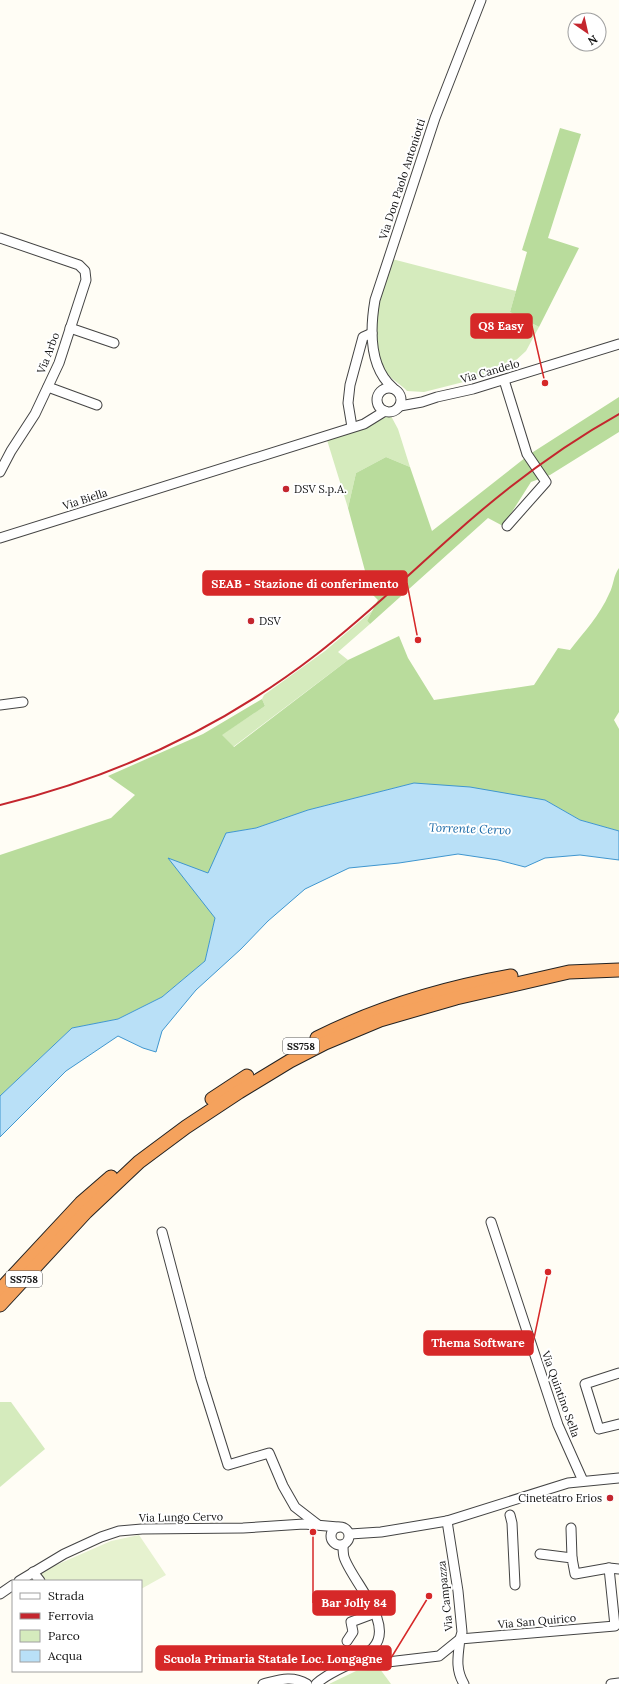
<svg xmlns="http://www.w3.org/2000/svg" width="619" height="1684" font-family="Lora,serif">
  <rect width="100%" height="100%" fill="#fffdf5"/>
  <g fill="#d5ebbd">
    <path d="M392,259L516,291L510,312L539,327L526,351L503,372L424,392L407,391C401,384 393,381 388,374H384C377,350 373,325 379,300C382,286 388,273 392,259Z"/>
    <path d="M387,416H391L398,429L410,467L386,457L356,473L348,508L327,440L366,428Z"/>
    <path d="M373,610L367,621L370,624L338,652L348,660L233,747L221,735L265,706L262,699L264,695L325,651Z"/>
    <path d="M0,1402H11L45,1449L0,1487Z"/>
    <path d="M380,1669L391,1684H329L356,1671Z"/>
  </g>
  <g fill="#b9dc9c">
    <path d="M560,128L581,134L548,238L579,248L539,327L510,312L527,252L522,250Z"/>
    <path d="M619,397V432L550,475L531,482L503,526L488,518L370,624L367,621L378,600L371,593L348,508L356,473L386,457L410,467L432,531L530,454Z"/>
    <path d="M619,568V712L614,720L619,729V831L580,820L545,800L414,783L308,810L256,828L226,833L215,918L205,961L162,997L118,1019L72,1028L0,1096V855L111,818L135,795L108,776L203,734L262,699L265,706L222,735L234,747L348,660L399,636L408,658L434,700L534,685L558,648L570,650C584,632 600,615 609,594C614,585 613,576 619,568Z"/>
  </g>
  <path fill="#e6f2cf" d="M139,1535L166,1575L141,1589V1581H43L39,1575L54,1566L111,1541Z"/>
  <path fill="#b9e0f7" stroke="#3f96cf" d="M414,783L470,787L545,800L580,820L619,831V860L580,855L545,858L525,867L498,860L458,854L399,863L349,868L305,889L268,921L241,949L196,990L162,1031L156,1052L143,1048L118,1036L66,1071L0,1137V1096L72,1028L118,1019L162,997L205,961L215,918L168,858L208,873L226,833L256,828L308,810Z"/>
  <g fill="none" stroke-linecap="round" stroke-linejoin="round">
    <g stroke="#444" stroke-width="11">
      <g id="minor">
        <path d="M0,238L79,265L85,271L86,280L59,363L35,414L11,451L0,472"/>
        <path d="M70,328L114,343"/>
        <path d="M504,380L527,454L546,482L507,526"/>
        <path d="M48,387L97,405"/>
        <circle cx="389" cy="400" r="12"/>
        <path d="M393,388C369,367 370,329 375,300L435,118L481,0"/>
        <path d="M400,406L422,402L437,397L473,389L619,344"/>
        <path d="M352,427L348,403L350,385L363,337L372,333"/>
        <path d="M0,538L364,424L385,411"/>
        <path d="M0,705L23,702"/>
        <path d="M491,1222L558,1425L583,1481"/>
        <path d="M162,1232L201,1379L228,1465L269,1453L283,1486L295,1507L317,1524"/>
        <path d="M619,1373L585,1384L599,1429L619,1424"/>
        <path d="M510,1515L512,1523L515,1585"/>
        <circle cx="340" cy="1536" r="9"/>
        <path d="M571,1528L572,1558"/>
        <path d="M350,1534L381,1532L447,1521L568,1483L619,1478"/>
        <path d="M540,1554L572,1558L575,1574L609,1568L619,1569"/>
        <path d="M33,1572L40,1581"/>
        <path d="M19,1581L64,1554L101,1537L119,1531L142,1529L243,1528L304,1524L338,1527"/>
        <path d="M0,1594L13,1585"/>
        <path d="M347,1641L353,1632L351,1622L375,1613"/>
        <path d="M365,1655L372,1661L379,1663L439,1656L460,1639L462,1632L458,1591L447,1521"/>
        <path d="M263,1684C279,1680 292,1675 307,1684"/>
        <path d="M316,1684C333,1668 357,1665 373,1648C396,1624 351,1580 344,1557C343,1553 343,1549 343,1545"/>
        <path d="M464,1684C455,1669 458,1656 460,1639L615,1626L609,1568"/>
        <path d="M611,1684L619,1683"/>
      </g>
    </g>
    <g stroke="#222" stroke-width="15">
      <g id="highway">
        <path d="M317,1038C377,1008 444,988 511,976"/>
        <path d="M212,1099L247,1076"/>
        <path d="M0,1290L81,1203L111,1177"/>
        <path d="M0,1305L86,1212L139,1162L186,1127L239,1092L290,1061L325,1043L380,1020L456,998L569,972L619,970"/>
      </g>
    </g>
    <use href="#minor" stroke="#fff" stroke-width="9"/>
    <use href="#highway" stroke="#f5a25d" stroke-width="13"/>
    <path stroke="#c4262e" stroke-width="2" d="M0,805C115,777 223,727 317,654C364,618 407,576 451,537C503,490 558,448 619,414"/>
  </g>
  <g fill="#c4262e" stroke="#fff" stroke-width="1.5">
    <circle cx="286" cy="489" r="4"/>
    <circle cx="251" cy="621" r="4"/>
    <circle cx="610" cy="1498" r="4"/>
  </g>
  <g text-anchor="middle" stroke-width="4" stroke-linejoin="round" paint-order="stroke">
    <g fill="#fff" stroke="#585858" stroke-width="1">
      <rect x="283" y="1038" width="36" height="16" rx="3"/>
      <rect x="6" y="1271" width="36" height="16" rx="3"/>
    </g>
    <g font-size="10" font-weight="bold" fill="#111">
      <text x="301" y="1050">SS758</text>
      <text x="24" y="1283">SS758</text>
    </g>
    <g font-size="11" fill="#111" stroke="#fff">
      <text transform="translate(402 179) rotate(-72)" y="4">Via Don Paolo Antoniotti</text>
      <text transform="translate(48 353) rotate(-69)" y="4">Via Arbo</text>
      <text transform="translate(490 371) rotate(-16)" y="4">Via Candelo</text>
      <text transform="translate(85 499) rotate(-18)" y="4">Via Biella</text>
      <text transform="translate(561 1394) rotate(70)" y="4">Via Quintino Sella</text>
      <text transform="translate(181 1517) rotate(-1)" y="4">Via Lungo Cervo</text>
      <text transform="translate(445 1596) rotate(-96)" y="4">Via Campazza</text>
      <text transform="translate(537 1621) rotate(-5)" y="4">Via San Quirico</text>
    </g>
    <g font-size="11" fill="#111" stroke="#fff" text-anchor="start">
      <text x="294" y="493">DSV S.p.A.</text>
      <text x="259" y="625">DSV</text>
      <text x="602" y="1502" text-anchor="end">Cineteatro Erios</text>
    </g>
    <g font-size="12" font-style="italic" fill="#1768a6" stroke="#fff">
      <text transform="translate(470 829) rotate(2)" y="4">Torrente Cervo</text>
    </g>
  </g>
  <path fill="none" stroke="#d62828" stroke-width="1.5" d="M545 383L532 326M418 640L407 583M548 1272L533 1343M313 1532L313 1603M429 1596L391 1658"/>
  <g fill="#d62828" stroke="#fff" stroke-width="1.5">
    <circle cx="545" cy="383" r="4"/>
    <circle cx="418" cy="640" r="4"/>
    <circle cx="548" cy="1272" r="4"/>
    <circle cx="313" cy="1532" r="4"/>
    <circle cx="429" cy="1596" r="4"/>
  </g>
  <g fill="#d62828" stroke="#d62828" stroke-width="1.5">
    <rect x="471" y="314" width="61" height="24" rx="4"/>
    <rect x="203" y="571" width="204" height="24" rx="4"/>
    <rect x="424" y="1331" width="109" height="24" rx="4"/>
    <rect x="313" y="1591" width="82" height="24" rx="4"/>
    <rect x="156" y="1646" width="235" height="24" rx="4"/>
  </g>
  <g font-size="12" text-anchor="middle" font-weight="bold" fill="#fff">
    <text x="501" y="330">Q8 Easy</text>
    <text x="305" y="588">SEAB - Stazione di conferimento</text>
    <text x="478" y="1347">Thema Software</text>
    <text x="354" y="1607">Bar Jolly 84</text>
    <text x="273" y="1663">Scuola Primaria Statale Loc. Longagne</text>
  </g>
  <rect x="12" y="1580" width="130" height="92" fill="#ffffff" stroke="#a0a0a0"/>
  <rect x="20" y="1593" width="20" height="6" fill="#ffffff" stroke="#a0a0a0"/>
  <text x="48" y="1600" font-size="12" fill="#111111">Strada</text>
  <rect x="20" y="1613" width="20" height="6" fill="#c4262e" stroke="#a0a0a0"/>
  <text x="48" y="1620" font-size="12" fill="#111111">Ferrovia</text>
  <rect x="20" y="1630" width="20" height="12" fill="#d5ebbd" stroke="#a0a0a0"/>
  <text x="48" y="1640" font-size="12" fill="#111111">Parco</text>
  <rect x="20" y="1650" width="20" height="12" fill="#b9e0f7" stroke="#a0a0a0"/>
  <text x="48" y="1660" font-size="12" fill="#111111">Acqua</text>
  <g transform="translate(587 32) rotate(146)"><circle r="19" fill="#ffffff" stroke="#a0a0a0"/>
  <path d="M0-3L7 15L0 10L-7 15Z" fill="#c4262e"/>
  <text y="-6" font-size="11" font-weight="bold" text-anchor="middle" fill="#111111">N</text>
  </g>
</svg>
